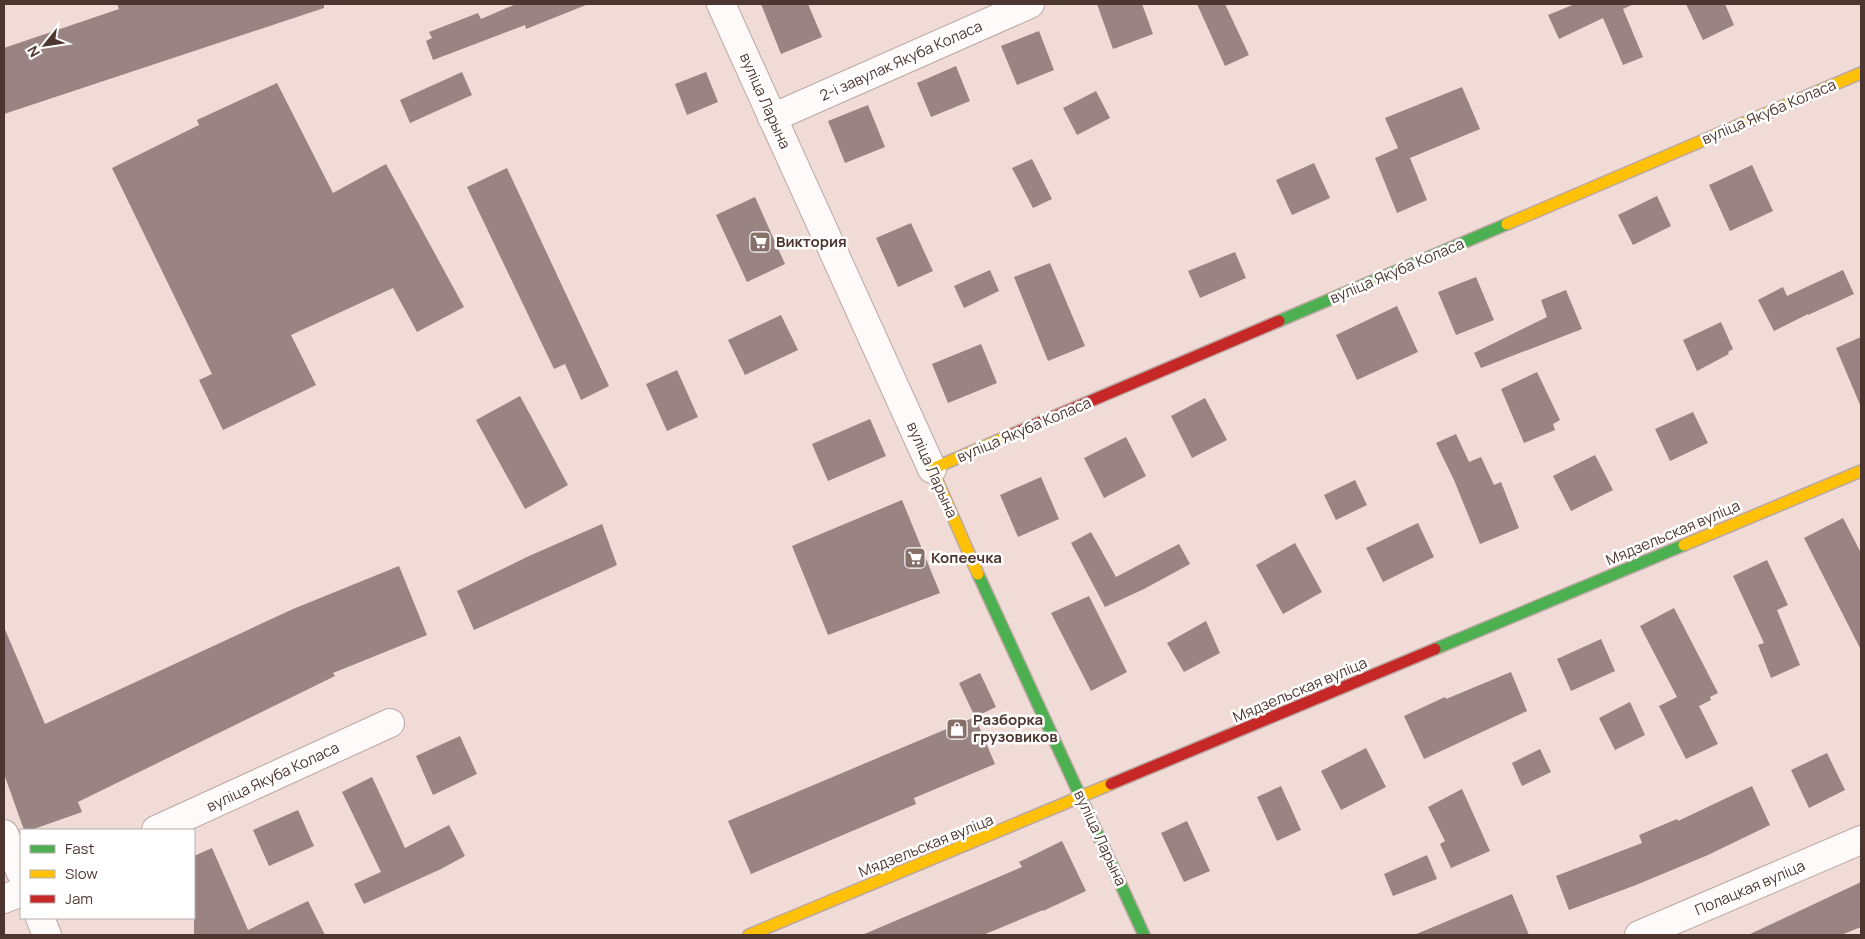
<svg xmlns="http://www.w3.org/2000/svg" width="1865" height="939" font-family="Manrope,sans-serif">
  <rect width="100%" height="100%" fill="#f0dbd6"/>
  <g fill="#9a8483">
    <path d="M117,4H324V8L4,114V48L119,9Z"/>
    <path d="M516,4L586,5L526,29L525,25L433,60L426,41L432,38L429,32L478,13L481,19Z"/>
    <path d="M761,4H808L822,37L781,54Z"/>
    <path d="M1097,4H1142L1153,34L1113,49Z"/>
    <path d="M1197,4H1225L1249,55L1225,66Z"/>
    <path d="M1575,4H1634L1623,9L1643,57L1623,65L1603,18L1559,39L1548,15Z"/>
    <path d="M1686,4H1725L1734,25L1703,40Z"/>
    <path d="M1039,31L1054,70L1017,85L1001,46Z"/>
    <path d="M956,66L970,101L931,117L917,83Z"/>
    <path d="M462,72L472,95L410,123L400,100Z"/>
    <path d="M706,72L718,102L687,115L675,84Z"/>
    <path d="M277,83L333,193L386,164L464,307L417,332L393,288L291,335L316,385L223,430L199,380L212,374L112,168L199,125L197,120Z"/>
    <path d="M1462,87L1480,129L1410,158L1427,200L1397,213L1375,158L1398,148L1385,118Z"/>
    <path d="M1096,91L1110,118L1077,135L1063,108Z"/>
    <path d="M868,105L885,147L845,163L828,121Z"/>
    <path d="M1032,159L1052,199L1033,208L1012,168Z"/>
    <path d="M1314,163L1330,198L1292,215L1276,180Z"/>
    <path d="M1752,165L1773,211L1730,231L1709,185Z"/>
    <path d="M507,168L609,386L581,400L565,364L554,369L467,187Z"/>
    <path d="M1657,196L1671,226L1633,245L1618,215Z"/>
    <path d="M755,197L785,264L747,282L716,215Z"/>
    <path d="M911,223L933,271L898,287L876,238Z"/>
    <path d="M1235,252L1246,278L1200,298L1188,271Z"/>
    <path d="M1050,263L1085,346L1048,361L1014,277Z"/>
    <path d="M990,270L999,291L964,308L954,286Z"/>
    <path d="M1843,270L1854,294L1808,315V314L1774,331L1758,300L1783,287L1787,296Z"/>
    <path d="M1476,277L1494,320L1456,335L1438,292Z"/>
    <path d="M1566,290L1582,329L1481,368L1474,353L1547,317L1541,300Z"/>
    <path d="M1397,306L1418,352L1357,380L1336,335Z"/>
    <path d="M781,315L798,350L745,375L728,340Z"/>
    <path d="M1721,322L1733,349L1728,352L1729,354L1697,371L1683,340Z"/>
    <path d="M1861,337V407L1836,348Z"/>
    <path d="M981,344L997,383L948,403L932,364Z"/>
    <path d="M677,370L698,417L667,431L646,384Z"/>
    <path d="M1537,372L1560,420L1553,424L1555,430L1524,443L1501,389Z"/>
    <path d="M520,396L568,485L525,509L476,420Z"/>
    <path d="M1205,398L1227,440L1192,458L1171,416Z"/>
    <path d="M1693,412L1708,443L1670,461L1655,429Z"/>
    <path d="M870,419L886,456L828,481L812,444Z"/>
    <path d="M1456,434L1469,462L1481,457L1494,485L1501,482L1519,528L1480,544L1454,480L1436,443Z"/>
    <path d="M1126,437L1146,476L1104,498L1084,458Z"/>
    <path d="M1595,455L1613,490L1571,511L1553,476Z"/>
    <path d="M1041,477L1059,519L1018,537L1000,495Z"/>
    <path d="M1355,480L1367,505L1336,520L1324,495Z"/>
    <path d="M902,500L940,593L828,635L792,546Z"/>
    <path d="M1843,518L1861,553V650L1804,538Z"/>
    <path d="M1418,523L1434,557L1383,582L1366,548Z"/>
    <path d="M602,524L617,565L474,630L457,591L529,556Z"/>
    <path d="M1091,532L1116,577L1179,544L1190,564L1144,589L1105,607L1071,543Z"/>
    <path d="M1295,543L1322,592L1283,614L1256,565Z"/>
    <path d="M1767,560L1788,605L1777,610L1800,665L1771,678L1758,645L1764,643L1733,576Z"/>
    <path d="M399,566L427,635L333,673L335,676L78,802L82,812L31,830H24L4,774V627L45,724L293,609Z"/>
    <path d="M1089,596L1127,672L1091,691L1051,613Z"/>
    <path d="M1674,608L1718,693L1710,697L1711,700L1699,706L1718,744L1686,759L1659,706L1677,697L1640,626Z"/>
    <path d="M1206,621L1220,653L1184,672L1167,643Z"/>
    <path d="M1601,639L1615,671L1571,691L1557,659Z"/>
    <path d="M1511,672L1527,711L1424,759L1404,716L1445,697L1446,699Z"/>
    <path d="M980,673L996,707L975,717L959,683Z"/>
    <path d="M1630,702L1645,735L1615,750L1599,718Z"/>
    <path d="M975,717L995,764L914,798L916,804L751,874L728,821Z"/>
    <path d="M460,736L477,774L433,795L416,756Z"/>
    <path d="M1366,748L1386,787L1341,810L1321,771Z"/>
    <path d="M1540,749L1551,772L1522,786L1512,763Z"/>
    <path d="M1827,753L1845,790L1809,808L1791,770Z"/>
    <path d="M372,777L405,848L449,825L465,856L441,869L364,904L354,884L381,872L342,792Z"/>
    <path d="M1281,786L1301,830L1277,841L1257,797Z"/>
    <path d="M1752,786L1770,825L1708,855L1636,885L1569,910L1556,876L1642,843L1639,835L1677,819L1678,821Z"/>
    <path d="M1462,789L1490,851L1451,868L1440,844L1445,841L1428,807Z"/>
    <path d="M298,810L314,846L269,866L253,830Z"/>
    <path d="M1187,821L1210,871L1184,882L1161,833Z"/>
    <path d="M1062,841L1086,891L1043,911V910L983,935H862L1022,867L1019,862Z"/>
    <path d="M212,848L248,930L308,901L325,935H194V856Z"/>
    <path d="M1427,855L1437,879L1393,896L1384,874Z"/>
    <path d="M1861,882V927L1841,935H1748Z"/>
    <path d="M1512,894L1529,935H1414Z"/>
  </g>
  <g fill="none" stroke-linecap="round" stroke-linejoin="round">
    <g stroke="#bca8a3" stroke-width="30">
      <g id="street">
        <path d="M721,4L932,469"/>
        <path d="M772,118L1030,4"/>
        <path d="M156,830L390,723"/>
        <path d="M4,834L21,873"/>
        <path d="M4,899L21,892"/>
        <path d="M40,918L47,935"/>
        <path d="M1639,935L1861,840"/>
      </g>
    </g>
    <g stroke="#bca8a3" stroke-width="14">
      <g id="fast">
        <path d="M1279,321L1507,224"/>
        <path d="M978,574L1144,935"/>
        <path d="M1435,649L1684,545"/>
      </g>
    </g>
    <g stroke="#bca8a3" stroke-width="14">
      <g id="slow">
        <path d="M1507,224L1861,73"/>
        <path d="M1684,545L1861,471"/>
        <path d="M978,574L932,469L1013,434"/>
        <path d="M749,935L1111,784"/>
      </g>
    </g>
    <g stroke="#bca8a3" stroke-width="14">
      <g id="jam">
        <path d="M1013,434L1279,321"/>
        <path d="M1111,784L1435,649"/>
      </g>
    </g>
    <use href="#street" stroke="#fdfaf9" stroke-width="28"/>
    <use href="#fast" stroke="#4caf50" stroke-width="11"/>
    <use href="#slow" stroke="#ffc107" stroke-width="11"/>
    <use href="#jam" stroke="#c62828" stroke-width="11"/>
  </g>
  <defs>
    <g id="supermarket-square" transform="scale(1.125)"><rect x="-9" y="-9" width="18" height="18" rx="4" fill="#87706a" stroke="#fff"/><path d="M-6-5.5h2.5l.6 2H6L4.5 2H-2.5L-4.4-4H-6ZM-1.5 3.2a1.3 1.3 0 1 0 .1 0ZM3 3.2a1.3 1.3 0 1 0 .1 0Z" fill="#fff"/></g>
    <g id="shop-square" transform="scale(1.125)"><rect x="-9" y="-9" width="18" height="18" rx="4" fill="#87706a" stroke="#fff"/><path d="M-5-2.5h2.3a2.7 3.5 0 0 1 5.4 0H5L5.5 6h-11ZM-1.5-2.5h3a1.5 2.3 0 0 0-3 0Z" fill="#fff"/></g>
  </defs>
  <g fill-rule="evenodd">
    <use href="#supermarket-square" x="760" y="242"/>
    <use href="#supermarket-square" x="915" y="558"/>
    <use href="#shop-square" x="957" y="729"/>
  </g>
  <g text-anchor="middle" stroke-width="5" stroke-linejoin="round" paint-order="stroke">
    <g font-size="15" fill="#4e3630" stroke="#fff">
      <text transform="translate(901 61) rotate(-24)" y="5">2-і завулак Якуба Коласа</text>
      <text transform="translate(765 101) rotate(66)" y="5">вуліца Ларына</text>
      <text transform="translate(1769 112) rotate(-23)" y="5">вуліца Якуба Коласа</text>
      <text transform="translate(1397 271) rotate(-23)" y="5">вуліца Якуба Коласа</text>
      <text transform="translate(1024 430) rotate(-23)" y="5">вуліца Якуба Коласа</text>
      <text transform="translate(932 470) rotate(66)" y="5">вуліца Ларына</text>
      <text transform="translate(1673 533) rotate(-23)" y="5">Мядзельская вуліца</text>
      <text transform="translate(1300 690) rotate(-23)" y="5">Мядзельская вуліца</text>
      <text transform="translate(273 777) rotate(-25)" y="5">вуліца Якуба Коласа</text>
      <text transform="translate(1100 838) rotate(65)" y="5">вуліца Ларына</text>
      <text transform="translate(926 846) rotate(-22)" y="5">Мядзельская вуліца</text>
      <text transform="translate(1750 888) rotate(-23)" y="5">Полацкая вуліца</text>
    </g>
    <g font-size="15" font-weight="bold" fill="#4e3630" stroke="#fff" text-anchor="start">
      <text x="776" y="247">Виктория</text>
      <text x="931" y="563">Копеечка</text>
      <text x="973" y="725">Разборка<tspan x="973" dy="17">грузовиков</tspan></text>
    </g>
  </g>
  <rect width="1865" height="939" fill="none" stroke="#4e3630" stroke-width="10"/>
  <rect x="20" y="829" width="175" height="90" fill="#ffffff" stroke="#b8afac"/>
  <rect x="30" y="845" width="25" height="8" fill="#4caf50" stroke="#b8afac"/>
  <text x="65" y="854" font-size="15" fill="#4e3630">Fast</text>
  <rect x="30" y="870" width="25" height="8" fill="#ffc107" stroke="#b8afac"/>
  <text x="65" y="879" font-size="15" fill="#4e3630">Slow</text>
  <rect x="30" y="895" width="25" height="8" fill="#c62828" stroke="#b8afac"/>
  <text x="65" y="904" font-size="15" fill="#4e3630">Jam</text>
  <g transform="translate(45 45) rotate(240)" stroke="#ffffff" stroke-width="4" paint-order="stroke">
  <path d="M0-4L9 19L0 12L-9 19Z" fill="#4e3630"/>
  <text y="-8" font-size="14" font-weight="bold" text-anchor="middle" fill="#4e3630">N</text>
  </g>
</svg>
